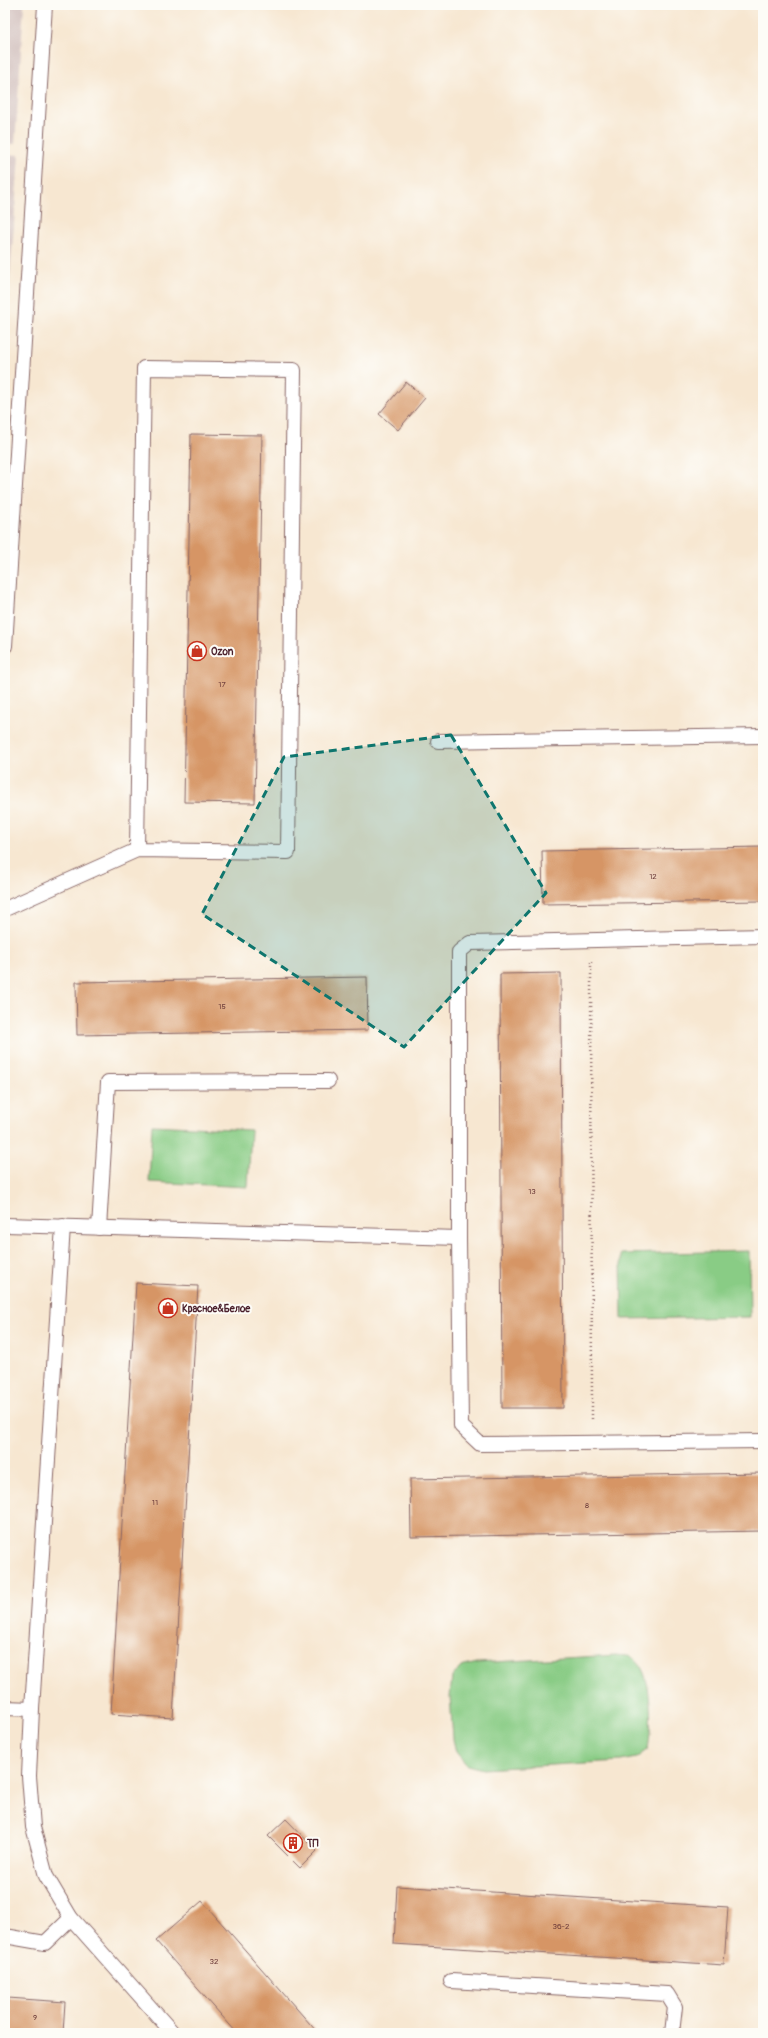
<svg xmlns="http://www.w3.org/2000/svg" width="768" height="2038" font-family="Pangolin,sans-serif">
  <rect width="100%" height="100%" fill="#fdfcf7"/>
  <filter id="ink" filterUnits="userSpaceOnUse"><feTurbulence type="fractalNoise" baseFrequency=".025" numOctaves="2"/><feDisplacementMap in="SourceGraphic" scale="8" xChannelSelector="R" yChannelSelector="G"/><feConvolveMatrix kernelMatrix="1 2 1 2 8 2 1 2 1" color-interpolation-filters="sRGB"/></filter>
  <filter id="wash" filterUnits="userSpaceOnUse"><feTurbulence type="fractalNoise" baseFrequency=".012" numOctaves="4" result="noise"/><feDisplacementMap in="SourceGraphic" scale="16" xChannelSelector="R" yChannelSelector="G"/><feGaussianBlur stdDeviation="0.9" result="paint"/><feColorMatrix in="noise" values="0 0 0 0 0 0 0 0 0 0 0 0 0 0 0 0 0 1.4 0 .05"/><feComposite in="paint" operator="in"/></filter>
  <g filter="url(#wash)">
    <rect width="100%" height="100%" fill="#f7e7d1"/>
    <g fill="#d1bfbd">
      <path d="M5,5H24L15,144H5Z"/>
      <path d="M5,154L19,155L5,346Z"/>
    </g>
    <g fill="#89cc85" stroke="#6a7658">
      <path d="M152,1125L251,1130L248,1187L149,1182Z"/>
      <path d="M749,1251L750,1317L622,1319L621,1254Z"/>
      <path d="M616,1655C620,1656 627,1655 631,1657C654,1668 652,1728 648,1749L636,1758L621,1761L483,1769L467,1765L456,1752L453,1739L450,1697L452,1677L461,1667L477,1663Z"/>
    </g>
    <g id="blocks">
      <g fill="#d69565">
        <path d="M406,382L425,398L398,430L379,414Z"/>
        <path d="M191,434L262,435L255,803L184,802Z"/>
        <path d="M763,847V901L543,904L542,851Z"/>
        <path d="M561,973L563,1408H502L500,974Z"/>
        <path d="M367,977L368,1030L77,1035L76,982Z"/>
        <path d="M136,1283L198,1286L173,1718L111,1714Z"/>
        <path d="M763,1473V1531L411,1537L410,1479Z"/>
        <path d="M286,1819L317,1851L300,1868L268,1836Z"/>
        <path d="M397,1886L728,1907L724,1965L394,1944Z"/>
        <path d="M202,1901L318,2033H237L190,1980L156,1941Z"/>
        <path d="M8,1998L65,2002L63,2033H5Z"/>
      </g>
    </g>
  </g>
  <g filter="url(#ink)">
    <use href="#blocks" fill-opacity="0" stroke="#876565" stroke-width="1"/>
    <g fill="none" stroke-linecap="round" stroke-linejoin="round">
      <g stroke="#876565" stroke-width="16">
        <g id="lane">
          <path d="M5,646L45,5"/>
          <path d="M438,741L763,736"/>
          <path d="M5,909L137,850L288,852L294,370L144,368L137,850"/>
          <path d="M763,936L470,943L459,952V1238L461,1426L480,1444L763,1441"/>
          <path d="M5,1225L459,1238"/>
          <path d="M63,1226L32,1709L29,1776L33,1827L46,1876L71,1918L173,2033"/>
          <path d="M99,1228L108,1082L328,1081"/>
          <path d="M5,1708L32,1709"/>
          <path d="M5,1936L45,1943L71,1918"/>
          <path d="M451,1981L667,1994L675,2007L672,2033"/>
        </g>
      </g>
      <path stroke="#876565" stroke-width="2.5" stroke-dasharray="1 3" stroke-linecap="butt" d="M591,962L592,1421"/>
      <use href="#lane" stroke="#fff" stroke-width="14"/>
    </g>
  </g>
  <path fill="#0f766e" fill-opacity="0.2" stroke="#0f766e" stroke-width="3" stroke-dasharray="8 5" stroke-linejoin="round" d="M451,735L546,893L404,1047L202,914L284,757Z"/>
  <defs>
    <g id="shop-ring" transform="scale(1)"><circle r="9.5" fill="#fdfcf7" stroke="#c8321e" stroke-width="1.5"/><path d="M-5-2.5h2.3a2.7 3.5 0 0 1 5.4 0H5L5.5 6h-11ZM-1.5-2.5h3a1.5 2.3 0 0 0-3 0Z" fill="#c8321e"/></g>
    <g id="building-ring" transform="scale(1)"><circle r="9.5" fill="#fdfcf7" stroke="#c8321e" stroke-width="1.5"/><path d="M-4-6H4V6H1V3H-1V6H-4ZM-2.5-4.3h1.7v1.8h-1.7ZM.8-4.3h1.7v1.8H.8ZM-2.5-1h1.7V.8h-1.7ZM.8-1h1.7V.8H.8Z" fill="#c8321e"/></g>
  </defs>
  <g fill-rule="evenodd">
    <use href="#shop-ring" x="197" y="651"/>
    <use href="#shop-ring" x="168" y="1308"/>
    <use href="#building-ring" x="293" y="1843"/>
  </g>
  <g text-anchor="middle" stroke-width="4" stroke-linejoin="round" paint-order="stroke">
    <g font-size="8" fill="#6d3c3a">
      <text x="222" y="687">17</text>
      <text x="653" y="879">12</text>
      <text x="222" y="1009">15</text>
      <text x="532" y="1194">13</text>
      <text x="155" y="1505">11</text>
      <text x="587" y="1508">8</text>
      <text x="561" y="1929">36-2</text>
      <text x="214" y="1964">32</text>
      <text x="35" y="2020">9</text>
    </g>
    <g font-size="10" font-weight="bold" fill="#4a1f2b" stroke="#fdfcf7" text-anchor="start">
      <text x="211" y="655">Ozon</text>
      <text x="182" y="1312">Красное&amp;Белое</text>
      <text x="307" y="1847">ТП</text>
    </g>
  </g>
  <rect width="768" height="2038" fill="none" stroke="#fdfcf7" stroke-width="20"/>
</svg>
